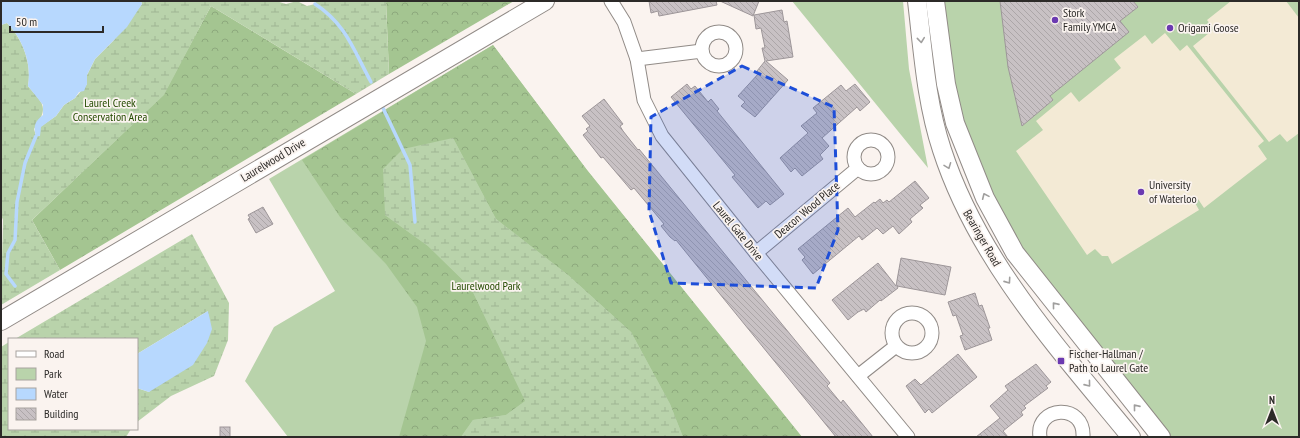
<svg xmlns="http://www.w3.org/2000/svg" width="1300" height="438" font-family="'PT Sans Narrow',sans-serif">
  <defs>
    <pattern id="forest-crowns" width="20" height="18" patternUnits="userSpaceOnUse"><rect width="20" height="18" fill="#a4c591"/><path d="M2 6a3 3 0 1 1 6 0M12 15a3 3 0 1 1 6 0" fill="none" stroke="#8da97d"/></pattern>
    <pattern id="wetland-marsh" width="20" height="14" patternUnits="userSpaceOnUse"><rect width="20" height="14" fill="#b9d3ab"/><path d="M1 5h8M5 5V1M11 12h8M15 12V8" fill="none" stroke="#9fb593"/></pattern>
    <pattern id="building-back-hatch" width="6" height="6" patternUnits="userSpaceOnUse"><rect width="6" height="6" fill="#c8c1c4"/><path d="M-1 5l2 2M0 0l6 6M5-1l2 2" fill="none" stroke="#aca6a8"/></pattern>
  </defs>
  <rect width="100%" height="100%" fill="#faf3ef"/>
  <path fill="#f3ead5" d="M938,1H1299V437H1161Z"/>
  <g fill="#b9d3ab" fill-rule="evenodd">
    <path d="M792,1H903L909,69L928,168Z"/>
    <path d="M938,1H1000L1024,124L1053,100L1050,96L1120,21L1138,7L1133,1H1231L1207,20L1214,29L1193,46L1269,142L1280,134L1287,142L1299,133V437H1161L1056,312L970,163ZM1165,33L1180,51L1187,45L1264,141L1258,146L1267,159L1204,208L1198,199L1194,201L1199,210L1112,264L1108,256H1102L1095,249L1087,255L1016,151L1043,130L1036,121L1071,92L1079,102L1121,68L1114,59L1145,35L1152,44Z"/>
    <path d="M1286,1H1299V18Z"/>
    <path d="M493,45L587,170L802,437H288L245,381L274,327L335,291L269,179Z"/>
  </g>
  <g fill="url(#forest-crowns)">
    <path d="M386,1H514L389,74Z"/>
    <path d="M211,6L356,94L60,270L32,220L163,95Z"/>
    <path d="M493,45L587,170L802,437H683L670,404L631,332L568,275L496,219L453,138L385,215L428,246L471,288L526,401L506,415L473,420L461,437H399L426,341L417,307L386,264L340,217L302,160Z"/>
  </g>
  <g fill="url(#wetland-marsh)">
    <path d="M141,1H276L286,4L297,1L307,6L315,4L316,1H386L389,74L356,94L211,6L164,95L32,220L60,270L1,305L3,220L1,215V25L7,23C23,39 32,64 28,86C44,105 49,107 34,129L36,136L40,127L56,116L64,105L75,98L87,84V75L95,59L114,40L142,4Z"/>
    <path d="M453,138L496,219L568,275L631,332L670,404L683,437H461L473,420L506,415L525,401L471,288L428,246L385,215L383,169L403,149Z"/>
    <path d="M192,234L229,303L228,340L214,376L171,396L137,422V388L149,392L208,311L137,354V339H15Z"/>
    <path d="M9,342V429H131L126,437H1V347Z"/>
  </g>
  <g fill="#b7d8fe">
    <path d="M1,1H141L142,4L127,27L95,59L87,75V84L84,91L79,92L75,98L64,105L56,116L41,127L40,136H36C33,126 35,121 43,115V105L28,86C32,64 23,39 7,23L1,25Z"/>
    <path d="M208,311L212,329L207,343L193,365L149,392L137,388V354Z"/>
  </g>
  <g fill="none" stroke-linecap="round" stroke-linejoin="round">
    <g stroke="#b7d8fe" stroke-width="3.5">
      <path d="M315,4C346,24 354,51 371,82"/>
      <path d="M383,108L410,165L415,222"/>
      <path d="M15,286L6,274L8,253L15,240L17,202L25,163L36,136"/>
    </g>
  </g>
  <g fill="url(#building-back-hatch)" stroke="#9d9699">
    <path d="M649,1H716L717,5L659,16L658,11L651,13Z"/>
    <path d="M720,1H759L753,16Z"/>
    <path d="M1000,1H1133L1138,7L1120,21L1129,32L1050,96L1053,100L1022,126L1008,67Z"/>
    <path d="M782,10L784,22L787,21L793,57L766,61L788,80L755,117L741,106L745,102L738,96L759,73L757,71L765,61L762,48H765L761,28L756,29L754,15Z"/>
    <path d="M687,84L691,89L695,86L708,102L711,99L719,109L717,111L784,194L770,205L766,201L758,208L732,177L735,175L671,97Z"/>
    <path d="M855,84L870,102L860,111L857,107L822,138L829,146L820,155L823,159L802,176L795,168L791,172L780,158L808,133L801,126L817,113L813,108L841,85L846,91Z"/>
    <path d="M604,99L623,124L620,126L623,131L638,150L639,149L830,383L827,386L841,403L843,400L873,437H836L676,240L675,241L670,237L661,226L664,224L634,188L631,190L603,157L601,158L583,135L588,131L586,129L590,126L582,116Z"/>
    <path d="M915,181L929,198L920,205L923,208L910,219L912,222L899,234L893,226L883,234L877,228L862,240L859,236L813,274L802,260L805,257L798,249L848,208L855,217L874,202L875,203L880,199L883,203L887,200L889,202Z"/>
    <path d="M263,207L273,224L256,233L248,219L250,218L248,215Z"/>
    <path d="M901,258L951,267L945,295L897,286L898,288L881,301L880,300L866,312L864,309L858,312L848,320L832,300L878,263L896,286Z"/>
    <path d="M975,293L979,306L982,305L990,328H988L992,340L965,350L960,336L963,335L956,315L953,316L948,302Z"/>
    <path d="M958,354L977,377L932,413L929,409L925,413L906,386L915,379L921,385Z"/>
    <path d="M1036,364L1051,382L1046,386L1048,388L1024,406L1026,408L1021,412L1023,415L1003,431L1008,437H976L1000,418L990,406L1008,390L1005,386Z"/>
    <rect x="220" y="427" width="10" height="10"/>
  </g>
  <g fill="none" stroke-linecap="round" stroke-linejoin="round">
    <g stroke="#918b87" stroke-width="15">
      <g id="street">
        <path d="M611,1L624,22L637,59L644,100L662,136L756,253L908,437"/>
        <circle cx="719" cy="49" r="17"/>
        <path d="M637,59L702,51"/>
        <circle cx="871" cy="157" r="17"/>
        <path d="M756,253L858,168"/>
        <circle cx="912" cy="333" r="20"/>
        <path d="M858,376L896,346"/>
        <path d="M1040,437C1035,406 1085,402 1083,437"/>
      </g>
    </g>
    <g stroke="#918b87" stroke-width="20">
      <g id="secondary">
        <path d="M917,1C923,51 926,102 942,150C978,261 1059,349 1131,437"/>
        <path d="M935,1L946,84L955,123L985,198L1015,253L1161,437"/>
        <path d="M1,321L545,1"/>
      </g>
    </g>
    <use href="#street" stroke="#fff" stroke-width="13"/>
    <use href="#secondary" stroke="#fff" stroke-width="18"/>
  </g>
  <defs><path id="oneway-chevron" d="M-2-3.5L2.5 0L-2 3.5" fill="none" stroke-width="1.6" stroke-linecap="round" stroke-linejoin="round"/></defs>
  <g stroke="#a09f9e">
    <use href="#oneway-chevron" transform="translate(921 40) rotate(84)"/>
    <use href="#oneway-chevron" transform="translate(948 166) rotate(69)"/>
    <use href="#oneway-chevron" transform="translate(985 196) rotate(-114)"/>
    <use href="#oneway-chevron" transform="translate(1008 281) rotate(55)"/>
    <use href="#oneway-chevron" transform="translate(1055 305) rotate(-129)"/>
    <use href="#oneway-chevron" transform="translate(1088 384) rotate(51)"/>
    <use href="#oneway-chevron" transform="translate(1136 407) rotate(-129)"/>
  </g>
  <path fill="#1d4ed8" fill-opacity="0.2" stroke="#1d4ed8" stroke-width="3" stroke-dasharray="8 5" stroke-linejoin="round" d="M742,66L834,107L838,230L816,288L671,283L649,211L651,117Z"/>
  <g fill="#6b3ab1" stroke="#faf3ef" stroke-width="1.5">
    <circle cx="1055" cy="20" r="4"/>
    <circle cx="1170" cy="28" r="4"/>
    <circle cx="1141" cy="192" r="4"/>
    <rect x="1057" y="357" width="8" height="8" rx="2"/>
  </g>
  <g text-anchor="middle" stroke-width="3.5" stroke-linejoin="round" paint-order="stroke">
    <g font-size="12" fill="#2c2a28" stroke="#faf3ef" text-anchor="start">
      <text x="1063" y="17">Stork<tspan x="1063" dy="14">Family YMCA</tspan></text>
      <text x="1178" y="32">Origami Goose</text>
      <text x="1149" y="189">University<tspan x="1149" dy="14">of Waterloo</tspan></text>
      <text x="1069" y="358">Fischer-Hallman /<tspan x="1069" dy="14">Path to Laurel Gate</tspan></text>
    </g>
    <g font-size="12" fill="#244b00" stroke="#faf3ef">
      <text x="110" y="107">Laurel Creek<tspan x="110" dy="14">Conservation Area</tspan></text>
      <text x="486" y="290">Laurelwood Park</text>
    </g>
    <g font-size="12" fill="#2c2a28" stroke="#faf3ef">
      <text transform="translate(273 160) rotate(-31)" y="4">Laurelwood Drive</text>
      <text transform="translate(807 210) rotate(-40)" y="4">Deacon Wood Place</text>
      <text transform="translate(738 231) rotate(51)" y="4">Laurel Gate Drive</text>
      <text transform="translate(982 238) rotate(60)" y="4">Bearinger Road</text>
    </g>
  </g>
  <rect width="1300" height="438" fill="none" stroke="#2c2a28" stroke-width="4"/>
  <rect x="8" y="338" width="130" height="92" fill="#faf3ef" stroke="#a8a39f"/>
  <rect x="16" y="351" width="20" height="6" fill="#ffffff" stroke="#a8a39f"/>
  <text x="44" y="358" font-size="12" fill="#2c2a28">Road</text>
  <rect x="16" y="368" width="20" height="12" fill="#b9d3ab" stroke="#a8a39f"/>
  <text x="44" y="378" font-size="12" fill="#2c2a28">Park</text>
  <rect x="16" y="388" width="20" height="12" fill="#b7d8fe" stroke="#a8a39f"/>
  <text x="44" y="398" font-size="12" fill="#2c2a28">Water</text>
  <rect x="16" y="408" width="20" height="12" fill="url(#building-back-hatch)" stroke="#a8a39f"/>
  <text x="44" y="418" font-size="12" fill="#2c2a28">Building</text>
  <g transform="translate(1272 410)" stroke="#faf3ef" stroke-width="3" paint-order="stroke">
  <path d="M0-3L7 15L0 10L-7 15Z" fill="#2c2a28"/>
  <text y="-6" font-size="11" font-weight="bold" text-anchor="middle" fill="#2c2a28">N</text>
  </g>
  <path d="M10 26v6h93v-6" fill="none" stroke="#2c2a28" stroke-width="2"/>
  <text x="16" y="26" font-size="12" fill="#2c2a28" stroke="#faf3ef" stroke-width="3" paint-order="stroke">50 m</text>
</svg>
